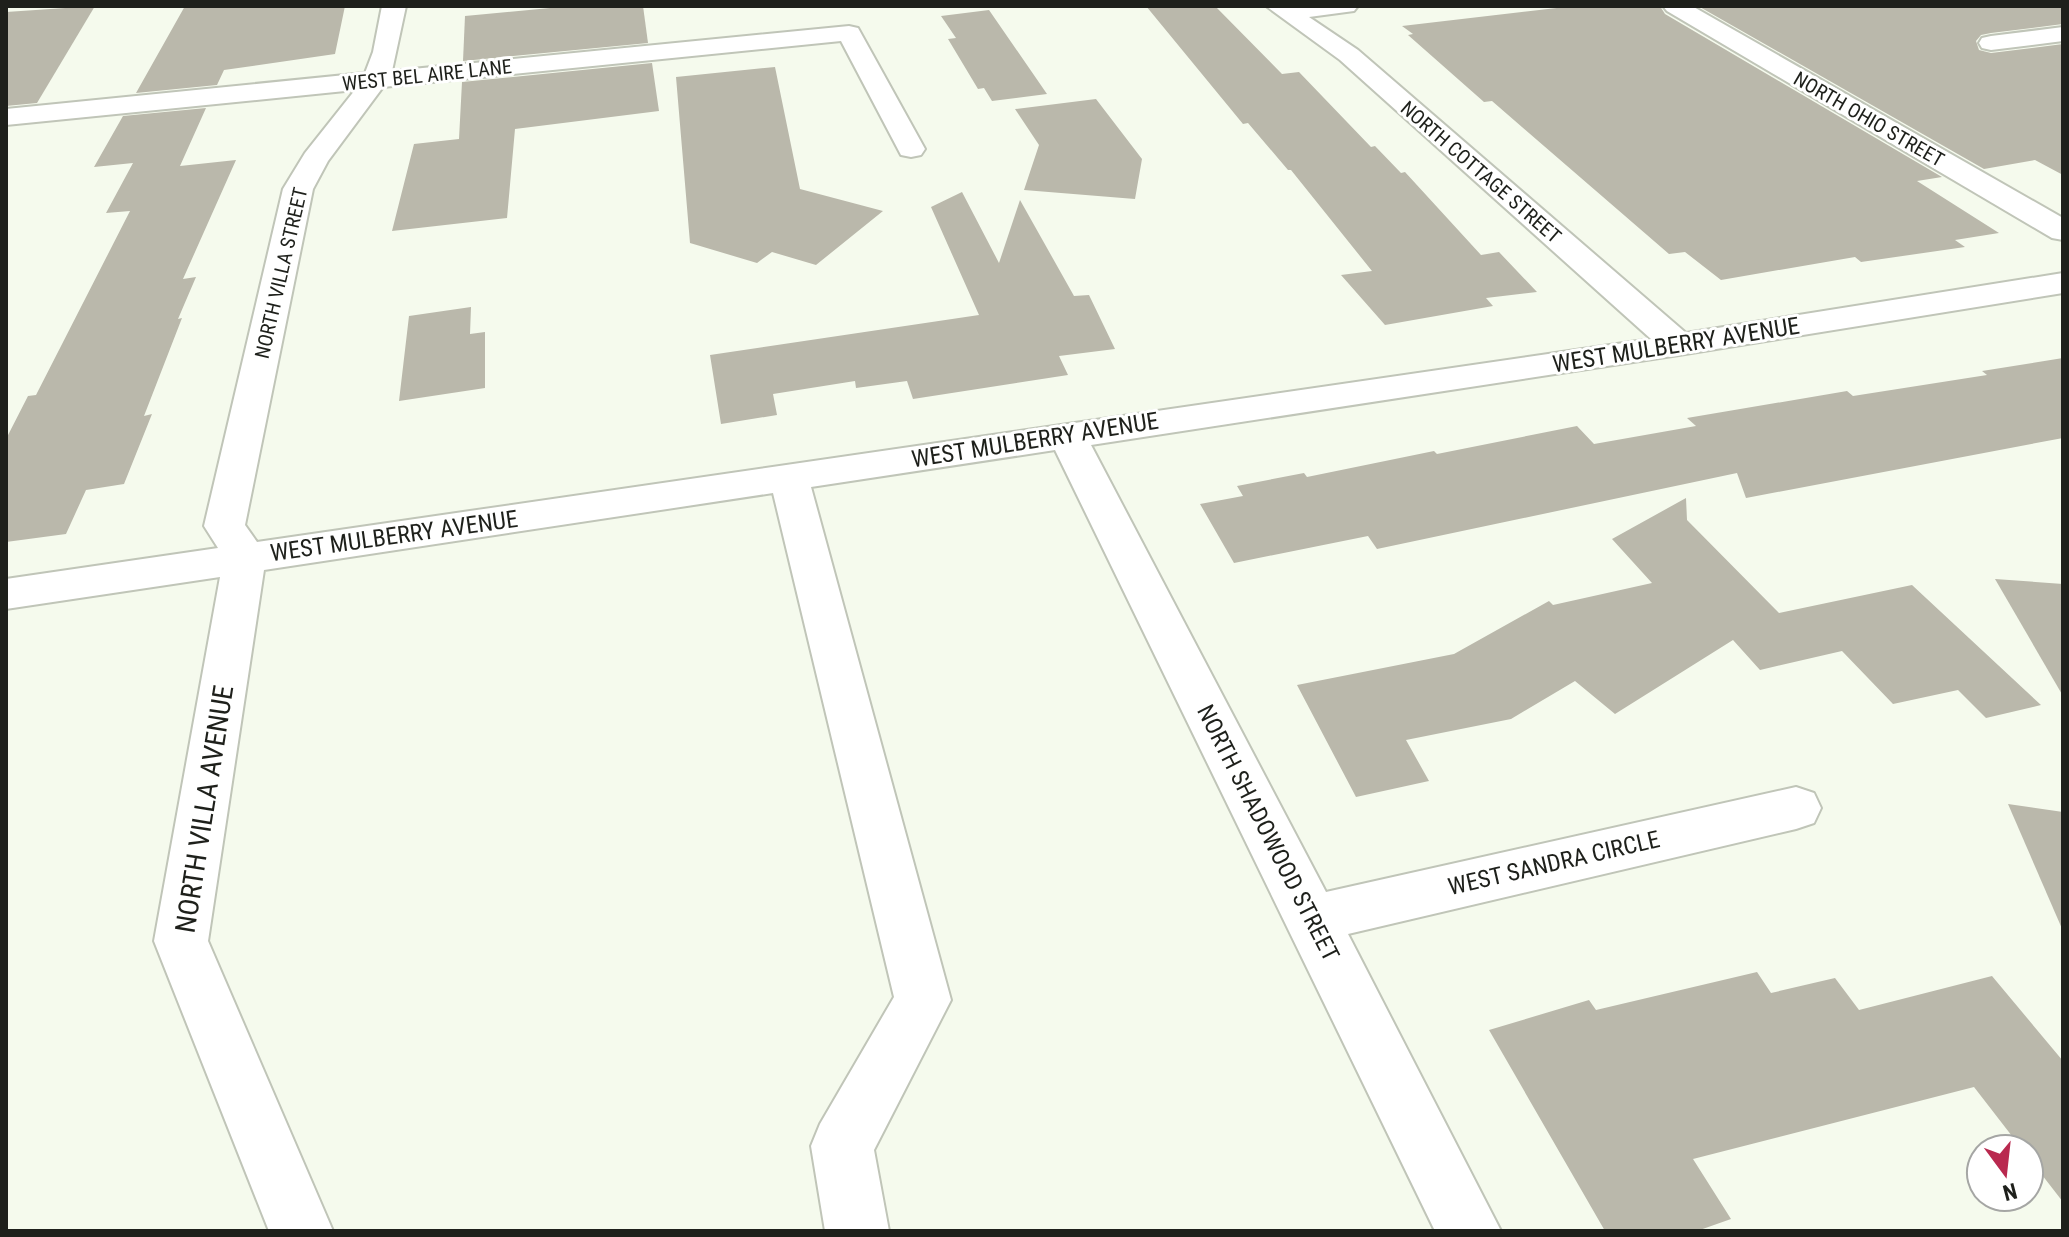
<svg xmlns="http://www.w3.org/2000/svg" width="2069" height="1237" font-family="'Roboto Condensed',sans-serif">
  <rect width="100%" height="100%" fill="#f5faed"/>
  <g fill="#bab8ab">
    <path d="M95,6L37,103L6,106V12Z"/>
    <path d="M185,6H345L335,54L224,70L217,85L136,93Z"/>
    <path d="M571,6H643L648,43L463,61L465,16Z"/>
    <path d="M1146,6H1215L1282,74L1299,72L1371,147L1375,146L1401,173L1405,172L1481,255L1499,252L1537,292L1486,298L1493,306L1385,325L1341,275L1372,271L1291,170H1288L1248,123L1243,124Z"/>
    <path d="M1574,6H1660L1665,14L1942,177L1917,181L1999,233L1955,240L1965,247L1861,262L1855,257L1721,280L1685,252L1669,254L1492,101L1484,102L1408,35L1413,34L1402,26Z"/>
    <path d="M1698,6H2063V24L1991,33L1981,35L1976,41L1979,50L1991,53L2063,44V175L2035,160L1984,169Z"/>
    <path d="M989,10L1047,94L992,101L984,88L978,89L948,39L956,38L941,16Z"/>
    <path d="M652,63L659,111L515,129L507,218L392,231L414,144L459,139L462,82Z"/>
    <path d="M775,67L800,189L883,211L816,265L772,252L757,263L690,243L676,77Z"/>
    <path d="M1096,99L1142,159L1135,199L1024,190L1039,145L1015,109Z"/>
    <path d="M206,108L180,166L236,160L183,279L196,277L178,319L182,318L144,416L152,414L124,484L86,490L66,534L6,542V439L28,396L36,395L130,211L106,213L133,163L94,167L123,116Z"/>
    <path d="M962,192L999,263L1020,200L1074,296L1089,295L1115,349L1059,356L1068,375L913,399L907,381L856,388L855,381L773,394L777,415L721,424L710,355L979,315L931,207Z"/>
    <path d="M471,307L470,334L485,332V388L399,401L409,316Z"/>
    <path d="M2063,358V438L1746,498L1737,473L1377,549L1368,536L1234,563L1200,504L1243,496L1237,486L1304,473L1307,477L1434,451L1437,454L1577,426L1594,444L1696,426L1687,418L1847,391L1853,396L1987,375L1982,371Z"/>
    <path d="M1686,498L1687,520L1779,613L1912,585L2041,705L1986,718L1958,690L1893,704L1842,651L1760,670L1733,640L1615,714L1575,681L1511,719L1406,740L1429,781L1356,797L1297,685L1454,654L1549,601L1553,605L1652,583L1612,539Z"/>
    <path d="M1995,579L2063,584V696Z"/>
    <path d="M2008,804L2063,812V931Z"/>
    <path d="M1757,972L1771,993L1835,978L1859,1010L1992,976L2063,1061V1202L2029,1158V1149H2022L1974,1087L1693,1159L1731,1219L1697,1231H1605L1489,1030L1589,1000L1596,1010Z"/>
  </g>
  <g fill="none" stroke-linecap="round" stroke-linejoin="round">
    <g stroke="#c0c5b8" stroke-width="4">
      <g id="minor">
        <path d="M382,6H406L392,71L849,26L858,28L925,149L921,155L911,157L901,155L841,41L383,87L328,161L313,189L245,525L257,542L1651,339L1340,60L1266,6H1358L1354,11L1309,17L1358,50L1686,333L2063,273V293L1679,355L1091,445L1326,892L1796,787L1814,793L1821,808L1814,823L1796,829L1348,934L1501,1231H1435L1055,450L811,487L951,1000L874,1150L889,1231H825L811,1146L820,1124L894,997L773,493L264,570L208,941L333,1231H269L154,941L220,577L6,609V579L218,548L204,526L283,189L305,153L355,90L6,125V109L365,73L373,52Z"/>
        <path d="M1663,6H1692L2063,218V240L2052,238L1667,11Z"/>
        <path d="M2063,27V41L1991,50L1982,48L1979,43L1982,38L1991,36Z"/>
      </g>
    </g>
    <use href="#minor" fill="#fff" fill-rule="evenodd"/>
  </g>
  <g text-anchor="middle" stroke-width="6" stroke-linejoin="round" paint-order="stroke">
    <g font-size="20" fill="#1e201b" stroke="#fff">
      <text transform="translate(427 75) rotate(-6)" y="7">WEST BEL AIRE LANE</text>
      <text transform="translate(1869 119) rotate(30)" y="7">NORTH OHIO STREET</text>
      <text transform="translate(1481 172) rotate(41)" y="7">NORTH COTTAGE STREET</text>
      <text transform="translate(281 273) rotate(-77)" y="7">NORTH VILLA STREET</text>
    </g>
    <g font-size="24" fill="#1e201b" stroke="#fff">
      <text transform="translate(1676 345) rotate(-9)" y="8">WEST MULBERRY AVENUE</text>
      <text transform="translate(1035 440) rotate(-9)" y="8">WEST MULBERRY AVENUE</text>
      <text transform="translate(394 536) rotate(-8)" y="8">WEST MULBERRY AVENUE</text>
      <text transform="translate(1268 833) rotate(63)" y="8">NORTH SHADOWOOD STREET</text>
      <text transform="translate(1554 863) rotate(-13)" y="8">WEST SANDRA CIRCLE</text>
    </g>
    <g font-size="28" fill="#1e201b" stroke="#fff">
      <text transform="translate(204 809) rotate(-81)" y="10">NORTH VILLA AVENUE</text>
    </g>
  </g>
  <rect width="2069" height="1237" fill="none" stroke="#1e201b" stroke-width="16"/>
  <g transform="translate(2005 1173) rotate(165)"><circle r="38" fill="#ffffff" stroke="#a5a6a4" stroke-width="2"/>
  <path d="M0-6L14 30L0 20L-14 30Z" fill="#b9294f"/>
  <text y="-12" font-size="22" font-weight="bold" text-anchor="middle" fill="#1e201b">N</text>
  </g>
</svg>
